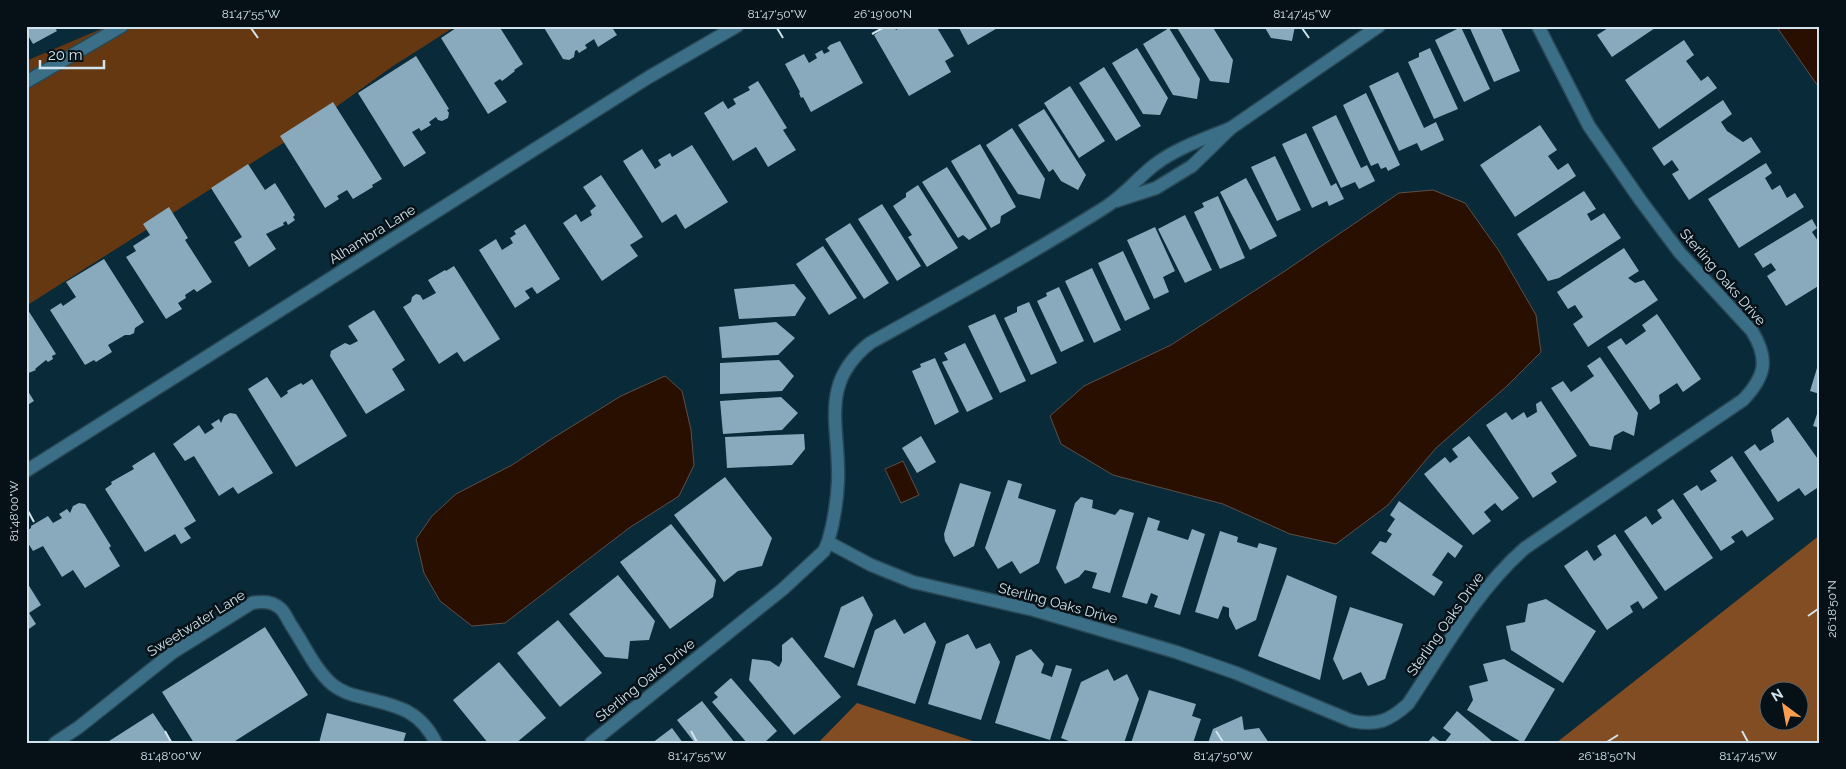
<svg xmlns="http://www.w3.org/2000/svg" width="1846" height="769" font-family="Raleway,sans-serif">
  <rect width="100%" height="100%" fill="#092a38"/>
  <path fill="#653812" d="M108,26H456L393,66L307,128L26,306V61Z"/>
  <g fill="#824d22" fill-rule="evenodd">
    <path d="M1820,535V743H1556ZM1768,692H1798V722H1768Z"/>
    <path d="M857,703L979,743H818Z"/>
  </g>
  <g fill="#280f00" stroke="#5b4f47">
    <path d="M1776,26H1820V89Z"/>
    <path d="M1433,190L1465,203L1499,251L1536,315L1541,352L1507,386L1436,448L1388,505L1336,544L1290,534L1223,504L1113,475L1061,444L1050,416L1084,386L1171,345L1285,271L1399,193Z"/>
    <path d="M665,376L682,391L691,430L694,465L679,496L629,528L505,623L472,626L440,601L424,573L416,539L432,516L456,494L512,465L553,438L621,396Z"/>
    <path d="M903,461L919,495L901,503L885,469Z"/>
  </g>
  <g fill="#88aabc">
    <path d="M26,26H54L57,31L33,44L26,32Z"/>
    <path d="M459,26H499L523,64L514,70L515,71L506,78L502,81L500,79L494,83L507,102L488,114L441,38Z"/>
    <path d="M543,26H611L617,35L598,47L594,39L585,45L587,48L579,53L577,50L575,51L574,57L569,60L563,59Z"/>
    <path d="M887,26H894L896,30L903,26H936L954,56L945,61L951,72L909,96L874,35Z"/>
    <path d="M958,26H1001L968,45Z"/>
    <path d="M1176,26H1212L1233,60L1229,83L1210,81Z"/>
    <path d="M1264,26H1295L1292,41L1271,38Z"/>
    <path d="M1469,26H1500L1520,71L1494,82Z"/>
    <path d="M1607,26H1658L1612,57L1597,35L1608,28Z"/>
    <path d="M1461,27L1490,89L1464,102L1435,40Z"/>
    <path d="M1169,28L1200,79L1197,99L1173,95L1143,44Z"/>
    <path d="M1684,40L1694,55L1686,61L1701,81L1708,76L1717,88L1659,129L1625,80Z"/>
    <path d="M840,41L863,83L811,112L803,97L801,98L799,93L800,92L785,64L804,54L809,63L817,58L815,54L822,50L824,54L830,51L827,48L830,45Z"/>
    <path d="M1137,48L1168,98L1160,115L1143,114L1112,63Z"/>
    <path d="M1430,48L1458,109L1434,119L1408,62L1419,57V53Z"/>
    <path d="M416,56L449,109L447,110L449,113L448,118L442,121L438,120L436,117L429,122L431,125L421,131L419,128L412,132L426,153L404,167L358,93Z"/>
    <path d="M1104,67L1141,126L1116,141L1079,83Z"/>
    <path d="M1398,72L1424,128L1436,122L1444,140L1421,151L1417,143L1399,151L1369,86Z"/>
    <path d="M758,81L787,128L783,130L796,150L768,167L756,147L733,161L704,113L723,101L728,109L736,104L733,99L750,90L748,87Z"/>
    <path d="M1070,86L1105,141L1079,158L1044,103Z"/>
    <path d="M1366,93L1400,165L1388,171L1386,167L1381,169L1378,163L1371,166L1343,105Z"/>
    <path d="M1723,100L1732,114L1721,122L1727,131L1743,142L1751,137L1761,152L1689,200L1672,174L1679,170L1672,160L1664,166L1652,148Z"/>
    <path d="M333,102L382,179L372,185L373,187L353,199L347,190L337,196L339,199L325,208L280,136Z"/>
    <path d="M1044,109L1086,175L1078,190L1061,181L1053,169L1049,172L1018,125Z"/>
    <path d="M1336,115L1361,168L1367,165L1375,181L1359,189L1355,182L1341,188L1312,127Z"/>
    <path d="M1540,125L1557,150L1548,156L1558,170L1568,163L1576,176L1515,217L1480,165Z"/>
    <path d="M1012,128L1045,179L1040,199L1018,194L986,145Z"/>
    <path d="M1306,133L1331,186L1336,183L1344,199L1329,206L1327,201L1312,208L1282,144Z"/>
    <path d="M980,144L1016,207L1001,216L1000,223L991,228L951,161Z"/>
    <path d="M692,145L728,202L685,229L676,214L662,223L623,161L642,149L655,169L661,165L658,160L670,153L672,157Z"/>
    <path d="M1275,156L1301,210L1277,221L1251,167Z"/>
    <path d="M1766,163L1772,173L1765,178L1772,190L1780,185L1787,198L1795,193L1804,207L1739,248L1708,199Z"/>
    <path d="M248,164L265,190L275,183L295,215L293,217L295,220L288,225L286,221L283,223L284,225L266,234L276,249L249,267L234,242L242,237L211,188Z"/>
    <path d="M947,167L987,229L969,240L963,235L958,238L922,182Z"/>
    <path d="M601,175L643,237L630,245L638,256L602,281L563,223L576,214L581,222L592,215L590,211L596,206L583,187Z"/>
    <path d="M1246,178L1277,236L1250,250L1220,192Z"/>
    <path d="M918,185L958,248L927,267L908,237L912,235L893,206L906,197V193Z"/>
    <path d="M1584,191L1596,209L1587,214L1591,221L1604,213L1621,238L1559,278L1548,281L1517,234Z"/>
    <path d="M1218,196L1245,258L1220,269L1194,212L1204,207L1202,203Z"/>
    <path d="M882,204L921,266L897,281L858,219Z"/>
    <path d="M169,207L188,238L185,240L212,282L197,292L194,289L185,295L186,298L178,303L182,309L166,319L126,257L136,251L133,246L150,235L143,224Z"/>
    <path d="M1185,215L1212,270L1185,283L1158,229Z"/>
    <path d="M1812,219L1817,228L1812,232L1820,244V285L1786,306L1767,276L1776,270L1771,263L1763,268L1754,254Z"/>
    <path d="M850,223L889,283L864,299L825,239Z"/>
    <path d="M525,224L560,279L537,294L532,287L525,291L530,298L515,308L479,250L496,239L502,250L513,243L510,238L516,234L514,231Z"/>
    <path d="M1155,227L1175,271L1163,277L1169,292L1154,299L1127,240Z"/>
    <path d="M823,246L857,298L829,315L796,264Z"/>
    <path d="M1624,248L1639,271L1628,278L1635,283L1644,280L1658,300L1588,347L1573,324L1583,317L1575,305L1568,309L1557,292Z"/>
    <path d="M1123,251L1150,309L1125,321L1098,263Z"/>
    <path d="M104,259L144,322L135,328L134,333L130,335H125L108,345L112,352L96,362L94,360L85,365L50,310L61,303L63,306L76,297L66,282Z"/>
    <path d="M454,266L500,339L464,362L457,352L439,364L403,307L411,302L412,297L416,294L420,295L423,300L436,293L428,280L445,270L446,271Z"/>
    <path d="M1092,268L1121,330L1094,343L1065,281Z"/>
    <path d="M794,284L806,298L795,316L739,319L734,289Z"/>
    <path d="M1059,287L1084,341L1061,352L1037,301L1047,296L1046,293Z"/>
    <path d="M1029,302L1057,363L1031,375L1004,318L1017,312V307Z"/>
    <path d="M26,307L56,354L52,356L53,359L48,362L46,360L35,369L36,370L26,374Z"/>
    <path d="M374,310L405,360L392,369L405,390L366,414L330,356L331,351L345,343L350,345L358,341L348,326Z"/>
    <path d="M995,314L1026,381L1000,393L968,326Z"/>
    <path d="M1657,314L1701,379L1683,392L1677,383L1659,395L1660,403L1650,410L1607,347L1621,338L1626,345L1646,331L1642,325Z"/>
    <path d="M776,322L795,338L778,355L722,358L719,327Z"/>
    <path d="M965,343L993,399L967,412L942,362L948,360L944,353Z"/>
    <path d="M1600,357L1638,413L1634,436L1623,431L1614,436L1611,450L1590,446L1551,388L1563,381L1571,392L1594,376L1587,366Z"/>
    <path d="M935,358L959,412L935,425L912,371L921,367L920,364Z"/>
    <path d="M779,360L794,376L782,391L720,394V363Z"/>
    <path d="M1817,368L1820,369V394L1810,391Z"/>
    <path d="M267,377L281,398L288,393L287,391L292,388L301,383L303,385L312,379L347,436L296,467L248,389Z"/>
    <path d="M26,388L34,401L26,406Z"/>
    <path d="M781,397L798,413L782,430L723,434L720,401Z"/>
    <path d="M1541,401L1577,456L1551,473L1557,482L1533,498L1486,425L1506,412L1512,420L1524,412L1527,418L1537,412L1536,404Z"/>
    <path d="M1820,410V428L1813,426L1817,414Z"/>
    <path d="M230,413L236,414L273,473L238,494L233,487L219,496L194,456L185,461L173,444L199,425L205,434L214,428L211,424L219,419L221,423L224,416Z"/>
    <path d="M1788,417L1820,462V486L1805,496L1799,488L1778,502L1744,452L1755,444L1760,451L1774,442L1771,430Z"/>
    <path d="M804,434L805,449L792,465L727,468L725,437Z"/>
    <path d="M921,436L936,462L917,473L902,448Z"/>
    <path d="M1469,436L1519,498L1502,511L1495,503L1484,512L1491,521L1473,535L1424,474L1445,457L1450,463L1458,457L1452,449Z"/>
    <path d="M154,452L196,521L184,528L191,538L181,544L175,534L145,552L105,489L112,484L111,482L134,469L132,466Z"/>
    <path d="M1732,456L1774,519L1747,537L1742,530L1731,537L1735,542L1721,551L1683,494L1697,485L1701,491L1717,481L1710,471Z"/>
    <path d="M725,477L772,538L762,566L738,571L724,582L674,515Z"/>
    <path d="M1008,480L1022,484L1018,498L1056,510L1039,563L1020,574L1012,561L998,569L985,548Z"/>
    <path d="M960,483L991,492L974,546L954,557L945,541L944,534Z"/>
    <path d="M1081,497L1093,500L1092,508L1115,515L1120,509L1134,513L1110,593L1092,588L1097,573L1085,570L1079,577L1065,584L1056,568L1075,503Z"/>
    <path d="M1673,499L1713,558L1665,591L1624,531L1646,516L1652,525L1662,518L1657,510Z"/>
    <path d="M1399,501L1463,546L1455,558L1448,552L1432,575L1443,582L1434,596L1371,553L1380,541L1386,543L1392,534L1387,531L1395,519L1390,515Z"/>
    <path d="M79,503L85,504L111,546L109,548L120,566L85,588L73,570L62,577L43,546L33,551L26,540V531L31,528V526L48,516L53,523L62,518L59,514L67,509L70,513L73,506Z"/>
    <path d="M1148,517L1160,521L1157,530L1188,540L1192,529L1205,534L1180,615L1154,607L1158,596L1151,593L1147,604L1122,597Z"/>
    <path d="M671,524L716,580L713,597L670,629L620,562Z"/>
    <path d="M1220,531L1238,537L1237,542L1257,548L1259,543L1277,548L1256,620L1236,630L1229,616V608L1223,606L1218,619L1195,612Z"/>
    <path d="M1615,534L1658,598L1643,609L1638,601L1630,606L1633,612L1607,630L1564,566L1587,550L1594,561L1602,555L1597,546Z"/>
    <path d="M618,575L655,621L649,640L630,641L628,659L605,657L569,614Z"/>
    <path d="M1287,575L1337,596L1320,680L1258,656Z"/>
    <path d="M26,581L41,605L29,613L36,624L26,631Z"/>
    <path d="M863,596L873,615L854,668L824,657L841,607Z"/>
    <path d="M1546,599L1596,631L1563,683L1511,650L1506,626L1525,622L1528,604Z"/>
    <path d="M1350,607L1403,624L1385,679L1368,686L1361,672L1343,680L1333,659Z"/>
    <path d="M895,619L904,634L925,622L936,642L915,704L857,685L875,630Z"/>
    <path d="M558,620L602,673L560,707L517,653Z"/>
    <path d="M265,627L308,695L232,743H194L162,692Z"/>
    <path d="M968,634L976,649L990,643L1000,662L981,720L928,704L946,644Z"/>
    <path d="M792,637L841,697L794,735L749,680L752,659L770,661L779,667L782,661V645Z"/>
    <path d="M1031,649L1044,664L1041,673L1052,677L1056,665L1072,669L1050,740L995,723L1016,656Z"/>
    <path d="M1504,659L1555,689L1523,743L1467,710L1473,700L1469,686L1488,681L1483,664Z"/>
    <path d="M499,662L546,718L516,743H488L453,700Z"/>
    <path d="M1108,669L1114,681L1127,674L1139,699L1124,743H1074L1061,738L1081,682Z"/>
    <path d="M731,678L777,731L764,743H747L712,702L718,697L714,693Z"/>
    <path d="M1149,690L1196,704L1192,716L1201,719L1193,743H1131Z"/>
    <path d="M702,701L735,743H695L677,720Z"/>
    <path d="M1457,711L1494,743H1444L1451,734L1443,728Z"/>
    <path d="M153,713L173,743H106Z"/>
    <path d="M327,713L406,733L403,743H319Z"/>
    <path d="M1242,716L1244,730L1259,728L1269,743H1208L1213,729Z"/>
    <path d="M672,728L683,743H652Z"/>
    <path d="M1433,736L1442,743H1427Z"/>
  </g>
  <g fill="none" stroke-linecap="round" stroke-linejoin="round">
    <g stroke="#294855" stroke-width="15">
      <g id="minor">
        <path d="M26,82L122,26"/>
        <path d="M1231,128C1204,139 1176,148 1153,166C1136,180 1122,197 1104,208C1028,256 949,299 870,343C818,384 840,426 838,481C837,502 834,522 828,542L871,565L913,582L1034,610L1176,652L1236,673L1352,721C1377,726 1389,721 1408,704C1444,650 1476,591 1525,548L1743,400C1766,376 1769,359 1752,331L1680,253L1641,201L1589,126L1538,26"/>
        <path d="M1116,201L1156,188L1192,166L1231,128L1379,26"/>
        <path d="M26,471L649,77L737,26"/>
        <path d="M55,743L79,727L172,653L252,603C262,601 273,601 281,609C285,613 288,620 291,625C304,644 315,670 333,685C341,691 351,695 361,697C395,706 419,708 436,743"/>
        <path d="M591,743L783,589L824,551L828,542"/>
      </g>
    </g>
    <use href="#minor" stroke="#3b6f87" stroke-width="12"/>
  </g>
  <path fill="none" stroke="#d1e3ec" stroke-width="2" d="M251,28L258,38M777,28L783,38M1302,28L1309,38M872,34L883,28M28,511L34,522M1808,616L1818,609M165,731L171,742M691,731L697,742M1216,731L1223,742M1742,731L1748,742M1607,742L1618,735"/>
  <g text-anchor="middle" stroke-width="5" stroke-linejoin="round" paint-order="stroke">
    <g font-size="14" fill="#d1e3ec" stroke="#051117">
      <text transform="translate(372 234) rotate(-32)" y="5">Alhambra Lane</text>
      <text transform="translate(1723 277) rotate(49)" y="5">Sterling Oaks Drive</text>
      <text transform="translate(1058 603) rotate(15)" y="5">Sterling Oaks Drive</text>
      <text transform="translate(196 623) rotate(-32)" y="5">Sweetwater Lane</text>
      <text transform="translate(1445 624) rotate(-55)" y="5">Sterling Oaks Drive</text>
      <text transform="translate(645 680) rotate(-39)" y="5">Sterling Oaks Drive</text>
    </g>
  </g>
  <rect width="1846" height="769" fill="none" stroke="#051117" stroke-width="55"/>
  <g transform="translate(1784 706) rotate(328)"><circle r="24" fill="#051117" stroke="#57656c"/>
  <path d="M0-4L9 19L0 12L-9 19Z" fill="#fc9e52"/>
  <text y="-8" font-size="14" font-weight="bold" text-anchor="middle" fill="#d1e3ec">N</text>
  </g>
  <path d="M40 60v8h64v-8" fill="none" stroke="#d1e3ec" stroke-width="2.5"/>
  <text x="48" y="60" font-size="15" fill="#d1e3ec" stroke="#051117" stroke-width="4" paint-order="stroke">20 m</text>
  <rect x="28" y="28" width="1790" height="714" fill="none" stroke="#d1e3ec" stroke-width="2"/>
  <g font-size="12" text-anchor="middle" fill="#d1e3ec">
    <text x="251" y="18">81°47'55"W</text>
    <text x="777" y="18">81°47'50"W</text>
    <text x="883" y="18">26°19'00"N</text>
    <text x="1302" y="18">81°47'45"W</text>
    <text transform="translate(14 511) rotate(-90)" y="4">81°48'00"W</text>
    <text transform="translate(1832 609) rotate(-90)" y="4">26°18'50"N</text>
    <text x="171" y="760">81°48'00"W</text>
    <text x="697" y="760">81°47'55"W</text>
    <text x="1223" y="760">81°47'50"W</text>
    <text x="1607" y="760">26°18'50"N</text>
    <text x="1748" y="760">81°47'45"W</text>
  </g>
</svg>
